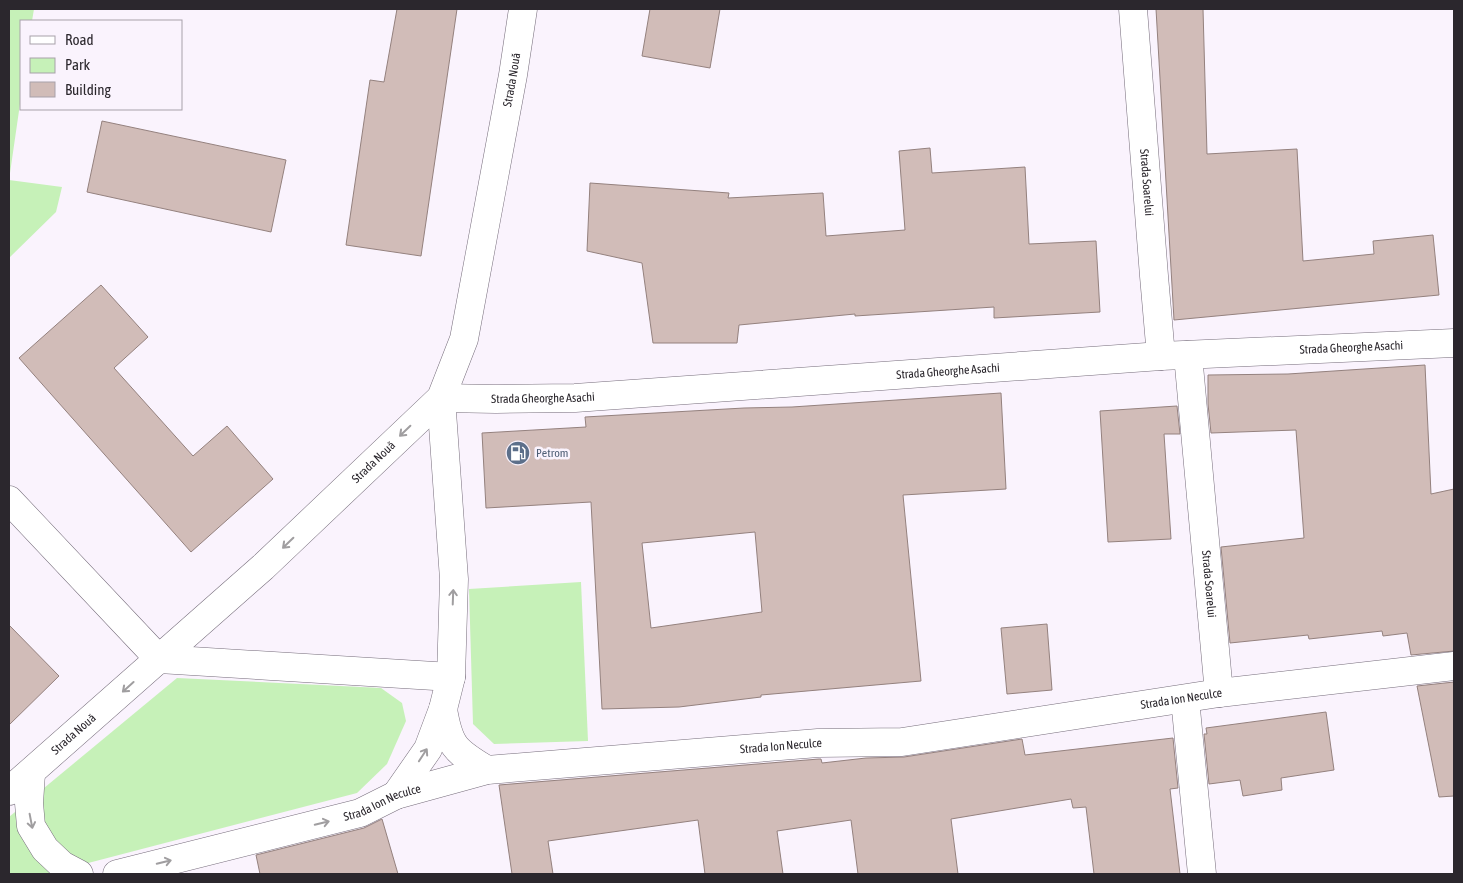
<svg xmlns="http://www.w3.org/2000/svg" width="1463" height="883" font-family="'Asap Condensed',sans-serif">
  <rect width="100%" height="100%" fill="#faf3fd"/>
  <g fill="#c6f1b8">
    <path d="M9,9H34L32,21H21V97L9,180L62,187L56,212L9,258Z"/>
    <path d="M581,582L588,741L494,744L473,724L469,589Z"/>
    <path d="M177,678L381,688L402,703L406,721L387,764L357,793L46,874H9V817Z"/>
  </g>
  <g fill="#d1bcb8" stroke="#94817e" fill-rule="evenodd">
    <path d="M397,9H457L421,256L346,245L370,80L384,82Z"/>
    <path d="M650,9H720L710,68L642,56Z"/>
    <path d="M1156,9H1203L1207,154L1297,149L1303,261L1374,254L1373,241L1433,235L1439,295L1174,320Z"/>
    <path d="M102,121L286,160L271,232L87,192Z"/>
    <path d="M930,148L932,173L1025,167L1029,244L1096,241L1100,312L994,318V307L855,316V314L739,325L737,343H653L642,263L587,251L590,183L729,193L728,198L823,193L826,236L905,230L899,151Z"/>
    <path d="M101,285L148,337L114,368L193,456L227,426L273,479L191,552L19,358Z"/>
    <path d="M1425,365L1431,494L1454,489V651L1411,655L1407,633L1383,636L1382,631L1309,639L1308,635L1230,643L1221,547L1304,538L1296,430L1211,433L1208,404V375L1288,374Z"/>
    <path d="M1001,393L1006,489L903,495L921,681L761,695V697L679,707L602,709L591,502L486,508L482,433L586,427L585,417L744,408L792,407ZM755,532L762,612L651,628L642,543Z"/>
    <path d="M1177,406L1180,434H1164L1171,539L1108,542L1100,411Z"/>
    <path d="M1047,624L1052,690L1007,694L1001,628Z"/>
    <path d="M9,625L59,676L9,725Z"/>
    <path d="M1454,682V796L1439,797L1417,686Z"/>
    <path d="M1326,712L1334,770L1281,778L1282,790L1243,796L1240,780L1209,784L1204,734H1207L1206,728Z"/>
    <path d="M1173,738L1178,788L1170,789L1180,874H1094L1086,807L1073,808L1071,799L951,819L958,874H858L851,820L777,831L783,874H705L698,820L548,841L553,874H512L499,785L819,759H821L822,763L866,758L904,757L1022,739L1025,755Z"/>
    <path d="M382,819L398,874H260L256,855L364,828Z"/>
  </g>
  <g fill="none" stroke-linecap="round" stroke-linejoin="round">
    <g stroke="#766d7b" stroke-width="29">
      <g id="minor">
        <path id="s1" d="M1133,9L1154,276L1161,356"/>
        <path id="s2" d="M1188,355L1219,693"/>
        <path id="s3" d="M441,398L496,399L575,398L1161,356L1454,343"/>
        <path d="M9,500L159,659L451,677"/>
        <path d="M1185,699L1202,874"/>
        <path d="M443,709C449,746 455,751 487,770"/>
        <path d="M31,773L29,803L31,826L45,849L62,865L79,874"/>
        <path id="s4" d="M9,791L263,567L441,398L464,339L513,75L523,9"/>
        <path d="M396,795L428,749L443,709L451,677L454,579L441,398"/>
        <path id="s5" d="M117,874L360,813L396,795L487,770L818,743L902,742L1219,693L1454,666"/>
      </g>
    </g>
    <use href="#minor" stroke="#fff" stroke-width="28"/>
  </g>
  <defs><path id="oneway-shaft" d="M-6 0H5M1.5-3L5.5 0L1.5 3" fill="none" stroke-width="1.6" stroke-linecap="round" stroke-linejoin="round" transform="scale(1.25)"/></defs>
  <g stroke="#a09ea0">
    <use href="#oneway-shaft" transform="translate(405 431) rotate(136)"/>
    <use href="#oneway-shaft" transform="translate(288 543) rotate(136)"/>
    <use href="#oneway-shaft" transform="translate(453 597) rotate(-88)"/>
    <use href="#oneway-shaft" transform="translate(128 687) rotate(138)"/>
    <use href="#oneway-shaft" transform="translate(423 755) rotate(-57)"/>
    <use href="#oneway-shaft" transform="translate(31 821) rotate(79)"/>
    <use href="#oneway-shaft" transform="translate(322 823) rotate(-14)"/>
    <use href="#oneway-shaft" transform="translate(164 862) rotate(-14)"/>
  </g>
  <defs>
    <g id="fuel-disc" transform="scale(1.25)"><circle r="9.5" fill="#5c6f8a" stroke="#faf3fd"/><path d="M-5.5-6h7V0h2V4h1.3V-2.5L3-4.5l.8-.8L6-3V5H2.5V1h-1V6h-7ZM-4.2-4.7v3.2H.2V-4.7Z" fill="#fff"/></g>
  </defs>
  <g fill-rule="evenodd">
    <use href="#fuel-disc" x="518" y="453"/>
  </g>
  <g text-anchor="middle" stroke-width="5" stroke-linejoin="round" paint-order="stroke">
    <g font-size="12" fill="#2b272d" stroke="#faf3fd">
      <text dy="4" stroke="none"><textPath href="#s4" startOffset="911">Strada Nouă</textPath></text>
      <text dy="4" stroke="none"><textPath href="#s1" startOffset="174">Strada Soarelui</textPath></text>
      <text dy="4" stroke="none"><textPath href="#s3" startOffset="912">Strada Gheorghe Asachi</textPath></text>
      <text dy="4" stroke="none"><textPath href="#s3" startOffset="508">Strada Gheorghe Asachi</textPath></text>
      <text dy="4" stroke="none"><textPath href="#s3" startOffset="102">Strada Gheorghe Asachi</textPath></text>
      <text dy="4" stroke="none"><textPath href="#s4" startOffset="491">Strada Nouă</textPath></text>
      <text dy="4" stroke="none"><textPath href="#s2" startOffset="230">Strada Soarelui</textPath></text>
      <text dy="4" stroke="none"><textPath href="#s5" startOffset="1084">Strada Ion Neculce</textPath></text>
      <text dy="4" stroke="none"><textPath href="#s4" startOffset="86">Strada Nouă</textPath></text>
      <text dy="4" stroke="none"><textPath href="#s5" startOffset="680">Strada Ion Neculce</textPath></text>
      <text dy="4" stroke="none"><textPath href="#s5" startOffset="275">Strada Ion Neculce</textPath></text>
    </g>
    <g font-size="12" fill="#4e5e75" stroke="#faf3fd" text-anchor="start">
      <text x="536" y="457">Petrom</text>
    </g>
  </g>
  <rect width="1463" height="883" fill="none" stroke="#2b272d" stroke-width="20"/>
  <rect x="20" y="20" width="162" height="90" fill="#faf3fd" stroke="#a7a1aa"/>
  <rect x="30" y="36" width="25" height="8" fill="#ffffff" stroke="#a7a1aa"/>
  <text x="65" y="45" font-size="15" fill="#2b272d">Road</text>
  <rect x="30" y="58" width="25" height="15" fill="#c6f1b8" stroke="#a7a1aa"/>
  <text x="65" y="70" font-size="15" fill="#2b272d">Park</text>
  <rect x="30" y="82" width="25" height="15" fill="#d1bcb8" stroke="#a7a1aa"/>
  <text x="65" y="95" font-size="15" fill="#2b272d">Building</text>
</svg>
